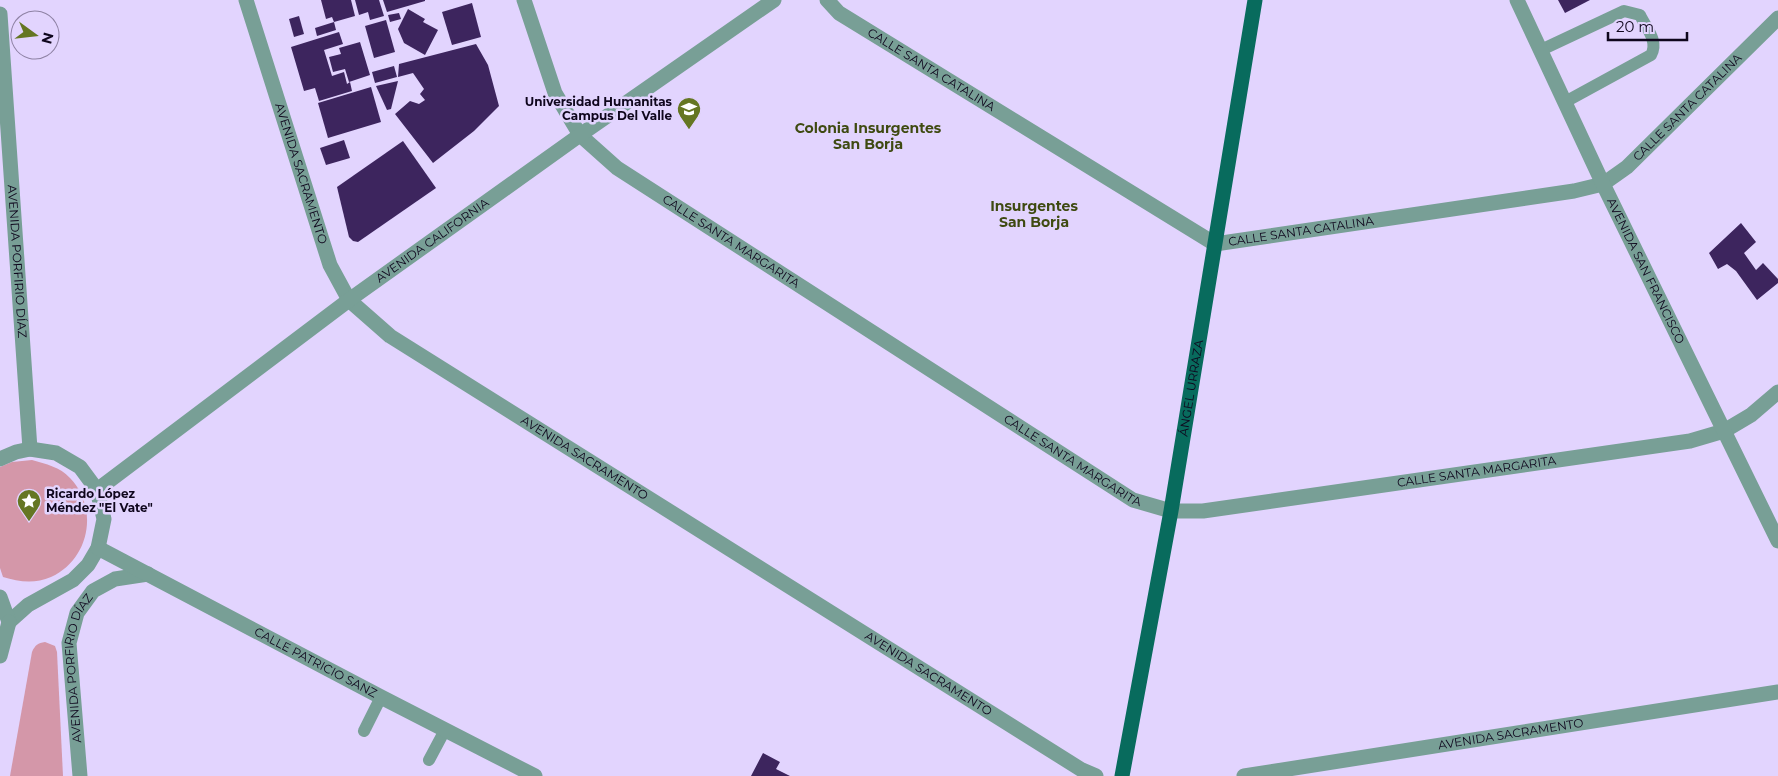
<svg xmlns="http://www.w3.org/2000/svg" width="1778" height="776" font-family="Montserrat,sans-serif">
  <rect width="100%" height="100%" fill="#e2d4fe"/>
  <g fill="#d497a9">
    <path d="M32,460C46,464 60,467 70,478C99,508 90,559 51,577C35,584 19,582 3,577L0,568V467L12,462Z"/>
    <path d="M45,642L55,646L57,652L63,776H10L32,652C35,645 38,643 45,642Z"/>
  </g>
  <g fill="#3d255e">
    <path d="M321,0H351L355,16L334,22L332,17L326,19Z"/>
    <path d="M355,0H379L384,16L370,20L368,12L359,15Z"/>
    <path d="M383,0H425V1L387,12Z"/>
    <path d="M1558,0H1590L1565,13Z"/>
    <path d="M472,3L481,37L452,45L442,12Z"/>
    <path d="M408,9L425,19L423,22L438,30L425,55L404,43L398,29Z"/>
    <path d="M399,13L401,19L390,22L388,15Z"/>
    <path d="M299,16L304,34L294,37L289,19Z"/>
    <path d="M386,20L395,52L374,58L365,26Z"/>
    <path d="M334,22L336,30L317,36L315,28Z"/>
    <path d="M339,32L343,44L324,50L332,76L344,72L347,84L350,82L352,91L319,101L315,88L304,91L291,47Z"/>
    <path d="M360,42L370,75L349,82L345,69L333,72L329,57L341,54L339,48Z"/>
    <path d="M476,44L488,65L499,106L474,131L433,163L395,114L410,101L419,104L425,100L420,94L424,89L413,73L398,77L399,64Z"/>
    <path d="M394,66L397,77L375,83L372,72Z"/>
    <path d="M398,81L391,109L387,110L376,86Z"/>
    <path d="M371,87L381,122L328,138L318,103Z"/>
    <path d="M344,140L350,158L326,165L320,148Z"/>
    <path d="M403,141L436,188L358,242L353,241L349,237L337,187Z"/>
    <path d="M1741,223L1756,242L1744,253L1756,270L1763,263L1778,279V283L1757,300L1736,271L1727,264L1718,269L1709,253Z"/>
    <path d="M763,753L780,762L776,769L790,776H751Z"/>
  </g>
  <g fill="none" stroke-linecap="round" stroke-linejoin="round">
    <g stroke="#789f96" stroke-width="12">
      <path d="M1541,50L1624,11L1640,15C1646,28 1659,41 1651,55L1565,102"/>
      <path d="M364,731L381,697"/>
      <path d="M429,760L445,730"/>
    </g>
    <g stroke="#789f96" stroke-width="15">
      <path id="s1" d="M246,0L330,265L349,300L390,336L1082,770L1096,776"/>
      <path id="s2" d="M524,0L555,93L580,135L617,168L1133,500L1171,511H1203L1690,441L1724,431L1751,415L1778,392"/>
      <path id="s3" d="M827,0L839,13L1215,244L1574,191L1603,184L1627,167L1778,18"/>
      <path id="s4" d="M1517,0L1603,184L1778,541"/>
      <path id="s5" d="M97,490L349,300L580,135L774,0"/>
      <path id="s6" d="M80,776L69,643L77,613L93,591L115,579L148,574"/>
      <path id="s7" d="M1244,776L1778,692"/>
    </g>
    <g stroke="#789f96" stroke-width="15">
      <path id="s8" d="M0,14L30,449"/>
      <path d="M0,459L16,452L30,449L56,453L80,467L97,490L104,519L98,548L88,565L73,580L28,605L9,622"/>
      <path id="s9" d="M98,548L381,697L535,776"/>
      <path d="M0,597L9,622"/>
      <path d="M0,656L9,622"/>
    </g>
    <path stroke="#086b5d" stroke-width="15" id="s10" d="M1122,776L1171,511L1255,0"/>
  </g>
  <defs>
    <g id="university-pin" transform="scale(1.25)"><path d="M0 17L-7.5 6A9.5 9.5 0 1 1 7.5 6Z" fill="#657623" stroke="#e2d4fe"/><path d="M0-5L7-2L0 1L-7-2ZM-4 1L0 2.5L4 1V4Q0 6-4 4Z" fill="#fff"/></g>
    <g id="sight-pin" transform="scale(1.25)"><path d="M0 17L-7.5 6A9.5 9.5 0 1 1 7.5 6Z" fill="#657623" stroke="#e2d4fe"/><path d="M0-6L1.8-2.2L6-1.7L2.9 1.2L3.7 5.4L0 3.3L-3.7 5.4L-2.9 1.2L-6-1.7L-1.8-2.2Z" fill="#fff"/></g>
  </defs>
  <g fill-rule="evenodd">
    <use href="#university-pin" x="689" y="109"/>
    <use href="#sight-pin" x="29" y="501"/>
  </g>
  <g text-anchor="middle" stroke-width="5" stroke-linejoin="round" paint-order="stroke">
    <g font-size="12" fill="#0f061d" stroke="#e2d4fe">
      <text dy="4" stroke="none"><textPath href="#s3" startOffset="126">CALLE SANTA CATALINA</textPath></text>
      <text dy="4" stroke="none"><textPath href="#s3" startOffset="966">CALLE SANTA CATALINA</textPath></text>
      <text dy="4" stroke="none"><textPath href="#s1" startOffset="182">AVENIDA SACRAMENTO</textPath></text>
      <text dy="4" stroke="none"><textPath href="#s3" startOffset="546">CALLE SANTA CATALINA</textPath></text>
      <text dy="4" stroke="none"><textPath href="#s5" startOffset="418">AVENIDA CALIFORNIA</textPath></text>
      <text dy="4" stroke="none"><textPath href="#s2" startOffset="332">CALLE SANTA MARGARITA</textPath></text>
      <text dy="4" stroke="none"><textPath href="#s8" startOffset="248">AVENIDA PORFIRIO DÍAZ</textPath></text>
      <text dy="4" stroke="none"><textPath href="#s4" startOffset="300">AVENIDA SAN FRANCISCO</textPath></text>
      <text dy="4" stroke="none"><textPath href="#s10" startOffset="394">ÁNGEL URRAZA</textPath></text>
      <text dy="4" stroke="none"><textPath href="#s1" startOffset="602">AVENIDA SACRAMENTO</textPath></text>
      <text dy="4" stroke="none"><textPath href="#s2" startOffset="738">CALLE SANTA MARGARITA</textPath></text>
      <text dy="4" stroke="none"><textPath href="#s2" startOffset="1158">CALLE SANTA MARGARITA</textPath></text>
      <text dy="4" stroke="none"><textPath href="#s9" startOffset="246">CALLE PATRICIO SANZ</textPath></text>
      <text dy="4" stroke="none"><textPath href="#s6" startOffset="110">AVENIDA PORFIRIO DÍAZ</textPath></text>
      <text dy="4" stroke="none"><textPath href="#s1" startOffset="1008">AVENIDA SACRAMENTO</textPath></text>
      <text dy="4" stroke="none"><textPath href="#s7" startOffset="270">AVENIDA SACRAMENTO</textPath></text>
    </g>
    <g font-size="12" font-weight="bold" fill="#0f061d" stroke="#e2d4fe" text-anchor="end">
      <text x="672" y="106">Universidad Humanitas<tspan x="672" dy="14">Campus Del Valle</tspan></text>
      <text x="46" y="498" text-anchor="start">Ricardo López<tspan x="46" dy="14">Méndez "El Vate"</tspan></text>
    </g>
    <g font-size="14" font-weight="bold" fill="#3f4a11" stroke="#e2d4fe">
      <text x="868" y="133">Colonia Insurgentes<tspan x="868" dy="16">San Borja</tspan></text>
      <text x="1034" y="211">Insurgentes<tspan x="1034" dy="16">San Borja</tspan></text>
    </g>
  </g>
  <g transform="translate(35 35) rotate(105)"><circle r="24" fill="#e2d4fe" stroke="#8e82a4"/>
  <path d="M0-4L9 19L0 12L-9 19Z" fill="#657623"/>
  <text y="-8" font-size="14" font-weight="bold" text-anchor="middle" fill="#0f061d">N</text>
  </g>
  <path d="M1608 32v8h79v-8" fill="none" stroke="#0f061d" stroke-width="2.5"/>
  <text x="1616" y="32" font-size="15" fill="#0f061d" stroke="#e2d4fe" stroke-width="4" paint-order="stroke">20 m</text>
</svg>
